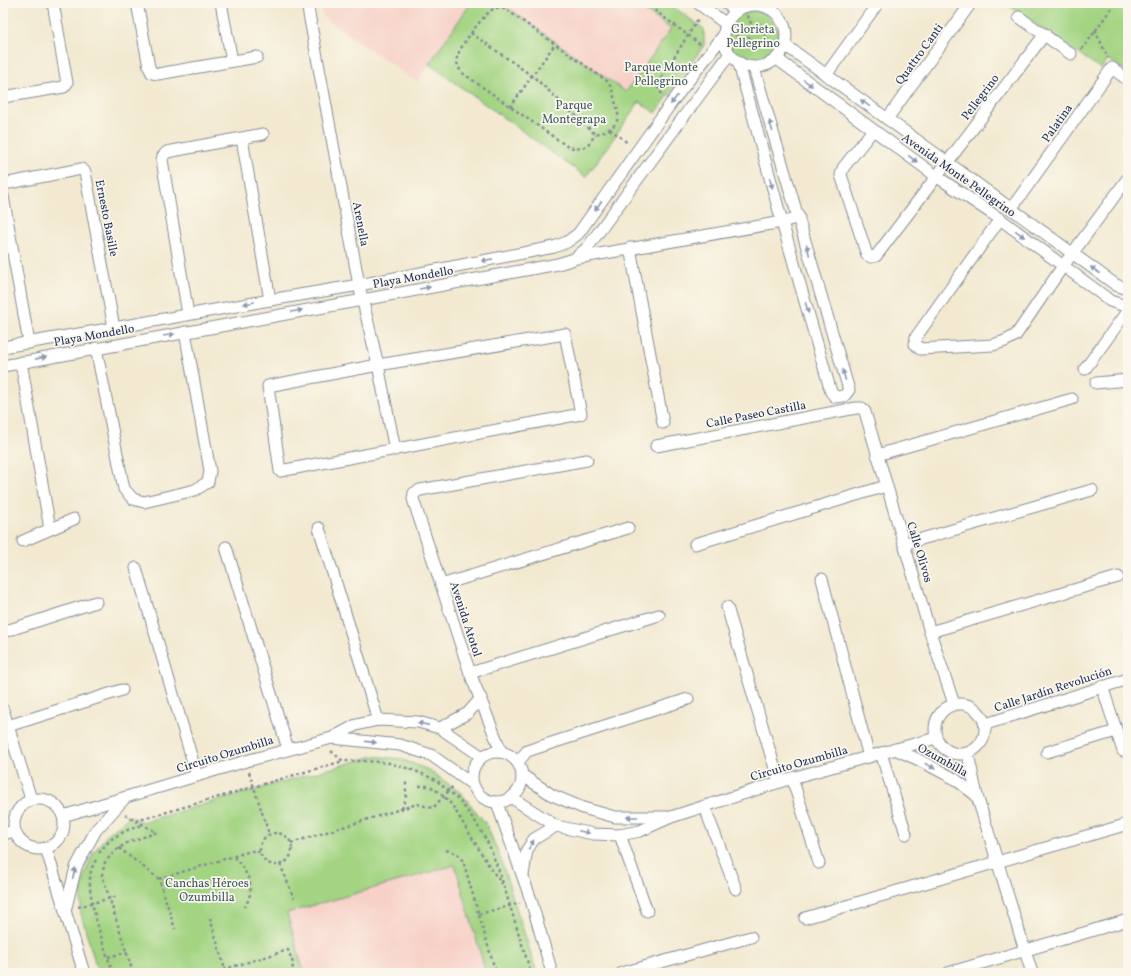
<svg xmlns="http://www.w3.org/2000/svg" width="1131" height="976" font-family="Vollkorn,serif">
  <rect width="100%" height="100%" fill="#fbf7ec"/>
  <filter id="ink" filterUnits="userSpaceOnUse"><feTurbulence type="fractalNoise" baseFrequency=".025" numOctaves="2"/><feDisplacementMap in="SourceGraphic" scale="8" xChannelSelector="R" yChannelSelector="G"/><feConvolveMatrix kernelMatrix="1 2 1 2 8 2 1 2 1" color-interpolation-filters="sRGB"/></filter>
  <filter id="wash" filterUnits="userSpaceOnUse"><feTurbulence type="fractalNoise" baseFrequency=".012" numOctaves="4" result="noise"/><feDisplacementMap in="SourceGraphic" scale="16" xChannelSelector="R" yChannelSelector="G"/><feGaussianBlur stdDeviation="0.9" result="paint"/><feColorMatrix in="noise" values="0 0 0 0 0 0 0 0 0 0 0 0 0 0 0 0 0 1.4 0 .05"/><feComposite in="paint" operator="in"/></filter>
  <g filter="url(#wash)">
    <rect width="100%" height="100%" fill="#f2e9d0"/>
    <g fill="#f7d1c8">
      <path d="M321,3H471L417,82L323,17Z"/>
      <path d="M501,3H634L671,29L626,92Z"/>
      <path d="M455,865L486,973H304L287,913Z"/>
    </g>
    <g fill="#a3d482" stroke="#5f8270">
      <path d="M471,3H501L626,92L671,29L634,3H668L704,29V45L656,113L639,102L586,177L429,64Z"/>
      <path d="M1005,3H1128V72L1108,59L1101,69Z"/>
      <circle cx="753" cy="36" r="25"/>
      <path d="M374,756L401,759L429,770L461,793L486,824L499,854L537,973H486L455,865L287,913L304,973H98L81,914V894L85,873L93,853L109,833L130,816L142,822Z"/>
    </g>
  </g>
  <g filter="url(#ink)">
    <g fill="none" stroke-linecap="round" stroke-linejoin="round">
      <g stroke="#868c97" stroke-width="13">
        <g id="street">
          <path d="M137,3L149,67L152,73L158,74L257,57"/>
          <path d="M221,3L232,61"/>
          <path d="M307,3L359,285L378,365L395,450"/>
          <path d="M698,3L726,24"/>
          <path d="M726,3L736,11"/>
          <circle cx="755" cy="36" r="31"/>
          <path d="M1019,17L1071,54"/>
          <path d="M785,45L947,162L1116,285L1128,289"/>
          <path d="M777,59L936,176L1000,219L1104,296L1110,301L1128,307"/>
          <path d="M739,64L782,222L831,392L835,397L844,396L849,390L754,68"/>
          <path d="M826,75L878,3"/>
          <path d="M3,97L64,87L67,83L53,3"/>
          <path d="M887,119L971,3"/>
          <path d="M873,130L843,168L841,175L867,255L871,257L876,256L1045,34"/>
          <path d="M242,139L270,300"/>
          <path d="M3,185L4,184L81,169L85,172L114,328"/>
          <path d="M3,196L29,343"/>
          <path d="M1011,209L1112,68L1128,80"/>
          <path d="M1000,219L916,337L915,344L920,349L993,345L1005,341L1016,335L1063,266L1128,178"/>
          <path d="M630,248L663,423"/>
          <path d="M577,258L782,222L799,217"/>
          <path d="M188,314L162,160L163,156L167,152L263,134"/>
          <path d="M565,334L581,414L280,471L268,386L378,365Z"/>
          <path d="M3,347L114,328L270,300L359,285L554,247L567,242L578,234L672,102L723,36"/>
          <path d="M96,348L124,489L133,499L144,502L195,490L208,482L210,471L185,332"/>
          <path d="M21,362L50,529"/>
          <path d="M3,366L558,264L574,259L587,248L729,55"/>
          <path d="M1085,369L1128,310"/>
          <path d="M1096,383L1128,380"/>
          <path d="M656,446L856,408H862L865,412L930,632L954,704"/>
          <path d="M877,455L1072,399"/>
          <path d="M319,528L378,720"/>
          <path d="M23,541L74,519"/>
          <path d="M695,544L886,486"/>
          <path d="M904,544L1092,490"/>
          <path d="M226,547L288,749"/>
          <path d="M136,568L197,776"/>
          <path d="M822,579L869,757"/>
          <path d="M441,585L628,528"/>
          <path d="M727,607L779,782"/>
          <path d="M3,632L96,602"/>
          <path d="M930,632L1118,577"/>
          <path d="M470,673L659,615"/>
          <path d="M1102,686L1123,751"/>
          <circle cx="960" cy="729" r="25"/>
          <path d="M3,710L31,799"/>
          <path d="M986,724L1128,679"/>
          <path d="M8,726L122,690"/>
          <path d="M440,728L468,713L481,698"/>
          <path d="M332,738L400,745L431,755L472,784"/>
          <path d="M895,749L917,759L955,779L977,796"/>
          <path d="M501,751L470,673L413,499L414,493L420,490L587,460"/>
          <circle cx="497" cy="777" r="25"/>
          <path d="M1047,752L1116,731"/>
          <path d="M881,753L906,834"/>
          <path d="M968,754L977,796L1032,973"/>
          <path d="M518,762L527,751L688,699"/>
          <path d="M522,775L552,795L583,808L615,817H667"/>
          <path d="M792,778L819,863"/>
          <path d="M512,798L556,826L593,834L620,835L640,831L671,817L792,778L936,738"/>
          <circle cx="39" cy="824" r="25"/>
          <path d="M497,803L531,900L552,973"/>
          <path d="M704,806L736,889"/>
          <path d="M63,816L246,761L332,738L356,725L378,720L418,722L440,728L481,756"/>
          <path d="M3,834L14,831"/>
          <path d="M620,835L647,911"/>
          <path d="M46,848L84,973"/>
          <path d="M523,875L527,850L534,839L556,826"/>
          <path d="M65,911L76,867L96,830L124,799"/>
          <path d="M805,918L1128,824"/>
          <path d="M622,973L751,937"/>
          <path d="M948,973L1128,920"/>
        </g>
      </g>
      <g stroke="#868c97" stroke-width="2.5" stroke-dasharray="3 3" stroke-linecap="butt">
        <path d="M645,3L701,45"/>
        <path d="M1095,30L1108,58"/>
        <path d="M744,32L758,47L767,40L761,25L753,28"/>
        <path d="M471,33L535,78L595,134C606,132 619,127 618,113C618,109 616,105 615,101C613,92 612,88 607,81L507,10C504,9 499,7 495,8C486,11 458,48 457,58C456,64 459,67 461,72L568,147C583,150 588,148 595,134"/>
        <path d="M735,35H737L753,28L747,14"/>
        <path d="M1081,49L1084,47L1115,3"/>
        <path d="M662,94L658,88V83L698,19"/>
        <path d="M510,107L555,44"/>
        <path d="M610,129L629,144"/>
        <path d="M331,751L343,761H368L389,763L413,770L436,780L458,799L475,821L489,845L499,871L531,973"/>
        <path d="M249,772L269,834"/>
        <path d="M419,786H430L444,796L452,805L491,869L502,884"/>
        <path d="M402,809L406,796V782"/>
        <path d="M125,815L156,832"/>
        <path d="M136,821L343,761"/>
        <circle cx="276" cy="849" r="16"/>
        <path d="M291,843L417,804L433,808L454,785"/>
        <path d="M119,848L159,879L175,929"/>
        <path d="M446,850L457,853L463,861L496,973"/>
        <path d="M99,853L110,840L125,831L142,825"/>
        <path d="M234,857C243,867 253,880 250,894C249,899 247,903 245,907"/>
        <path d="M96,860C94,863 92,867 91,871C85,896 105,948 113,973"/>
        <path d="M280,864L294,898"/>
        <path d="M159,879L251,851L260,852"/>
        <path d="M78,907L118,896"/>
        <path d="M479,914L520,903"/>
        <path d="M210,918L226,973"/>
        <path d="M108,957L127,952"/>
        <path d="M133,973L102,875L105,862L116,850L127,843L157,832"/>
        <path d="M212,973L288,950L293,963L292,973"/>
      </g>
      <use href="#street" stroke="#fff" stroke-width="11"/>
    </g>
    <defs><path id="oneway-solid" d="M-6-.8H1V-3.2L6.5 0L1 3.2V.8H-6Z"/></defs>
    <g fill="#8d97ae">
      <use href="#oneway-solid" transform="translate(808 83) rotate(36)"/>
      <use href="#oneway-solid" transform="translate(674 100) rotate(127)"/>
      <use href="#oneway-solid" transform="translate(865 103) rotate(-144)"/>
      <use href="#oneway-solid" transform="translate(771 126) rotate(-107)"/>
      <use href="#oneway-solid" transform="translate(913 159) rotate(36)"/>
      <use href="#oneway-solid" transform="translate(771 183) rotate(75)"/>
      <use href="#oneway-solid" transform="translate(598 206) rotate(126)"/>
      <use href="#oneway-solid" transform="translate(1020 234) rotate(37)"/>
      <use href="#oneway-solid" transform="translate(808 250) rotate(-106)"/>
      <use href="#oneway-solid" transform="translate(487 260) rotate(169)"/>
      <use href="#oneway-solid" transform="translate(1095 270) rotate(-144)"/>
      <use href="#oneway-solid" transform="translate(425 288) rotate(-10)"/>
      <use href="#oneway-solid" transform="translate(249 303) rotate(170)"/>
      <use href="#oneway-solid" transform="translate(807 308) rotate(74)"/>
      <use href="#oneway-solid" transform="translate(297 311) rotate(-10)"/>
      <use href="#oneway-solid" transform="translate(169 335) rotate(-10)"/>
      <use href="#oneway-solid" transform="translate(41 358) rotate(-11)"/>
      <use href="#oneway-solid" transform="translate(844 375) rotate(-106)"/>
      <use href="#oneway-solid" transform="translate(423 724) rotate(-167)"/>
      <use href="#oneway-solid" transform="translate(371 742) rotate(6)"/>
      <use href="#oneway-solid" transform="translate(930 766) rotate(28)"/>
      <use href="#oneway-solid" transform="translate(632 817) rotate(-180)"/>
      <use href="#oneway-solid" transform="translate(584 832) rotate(12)"/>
      <use href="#oneway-solid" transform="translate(531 845) rotate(-60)"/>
      <use href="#oneway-solid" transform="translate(74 873) rotate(-76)"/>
    </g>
  </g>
  <g text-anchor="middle" stroke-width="3.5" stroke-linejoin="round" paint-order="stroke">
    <g font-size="12" fill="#3d5867" stroke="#fbf7ec">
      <text x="753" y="33">Glorieta<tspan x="753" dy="14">Pellegrino</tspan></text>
      <text x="661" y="71">Parque Monte<tspan x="661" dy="14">Pellegrino</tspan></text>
      <text x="574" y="109">Parque<tspan x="574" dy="14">Montegrapa</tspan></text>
      <text x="207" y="887">Canchas Héroes<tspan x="207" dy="14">Ozumbilla</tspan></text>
    </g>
    <g font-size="12" fill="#1b2f5e" stroke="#fbf7ec">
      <text transform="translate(919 54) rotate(-54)" y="4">Quattro Canti</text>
      <text transform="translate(980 97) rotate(-53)" y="4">Pellegrino</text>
      <text transform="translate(1057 123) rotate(-55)" y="4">Palatina</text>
      <text transform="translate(959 175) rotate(35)" y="4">Avenida Monte Pellegrino</text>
      <text transform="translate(107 218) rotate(79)" y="4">Ernesto Basille</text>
      <text transform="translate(361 224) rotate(79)" y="4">Arenella</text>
      <text transform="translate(413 277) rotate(-10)" y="4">Playa Mondello</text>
      <text transform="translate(94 335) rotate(-10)" y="4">Playa Mondello</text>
      <text transform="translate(756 414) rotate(-11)" y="4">Calle Paseo Castilla</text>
      <text transform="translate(920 552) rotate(73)" y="4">Calle Olivos</text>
      <text transform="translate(466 619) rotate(72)" y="4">Avenida Atotol</text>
      <text transform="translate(1053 689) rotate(-18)" y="4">Calle Jardín Revolución</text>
      <text transform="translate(225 754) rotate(-17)" y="4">Circuito Ozumbilla</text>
      <text transform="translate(943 760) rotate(29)" y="4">Ozumbilla</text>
      <text transform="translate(799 763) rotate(-16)" y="4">Circuito Ozumbilla</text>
    </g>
  </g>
  <rect width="1131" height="976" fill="none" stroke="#fbf7ec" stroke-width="16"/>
</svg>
